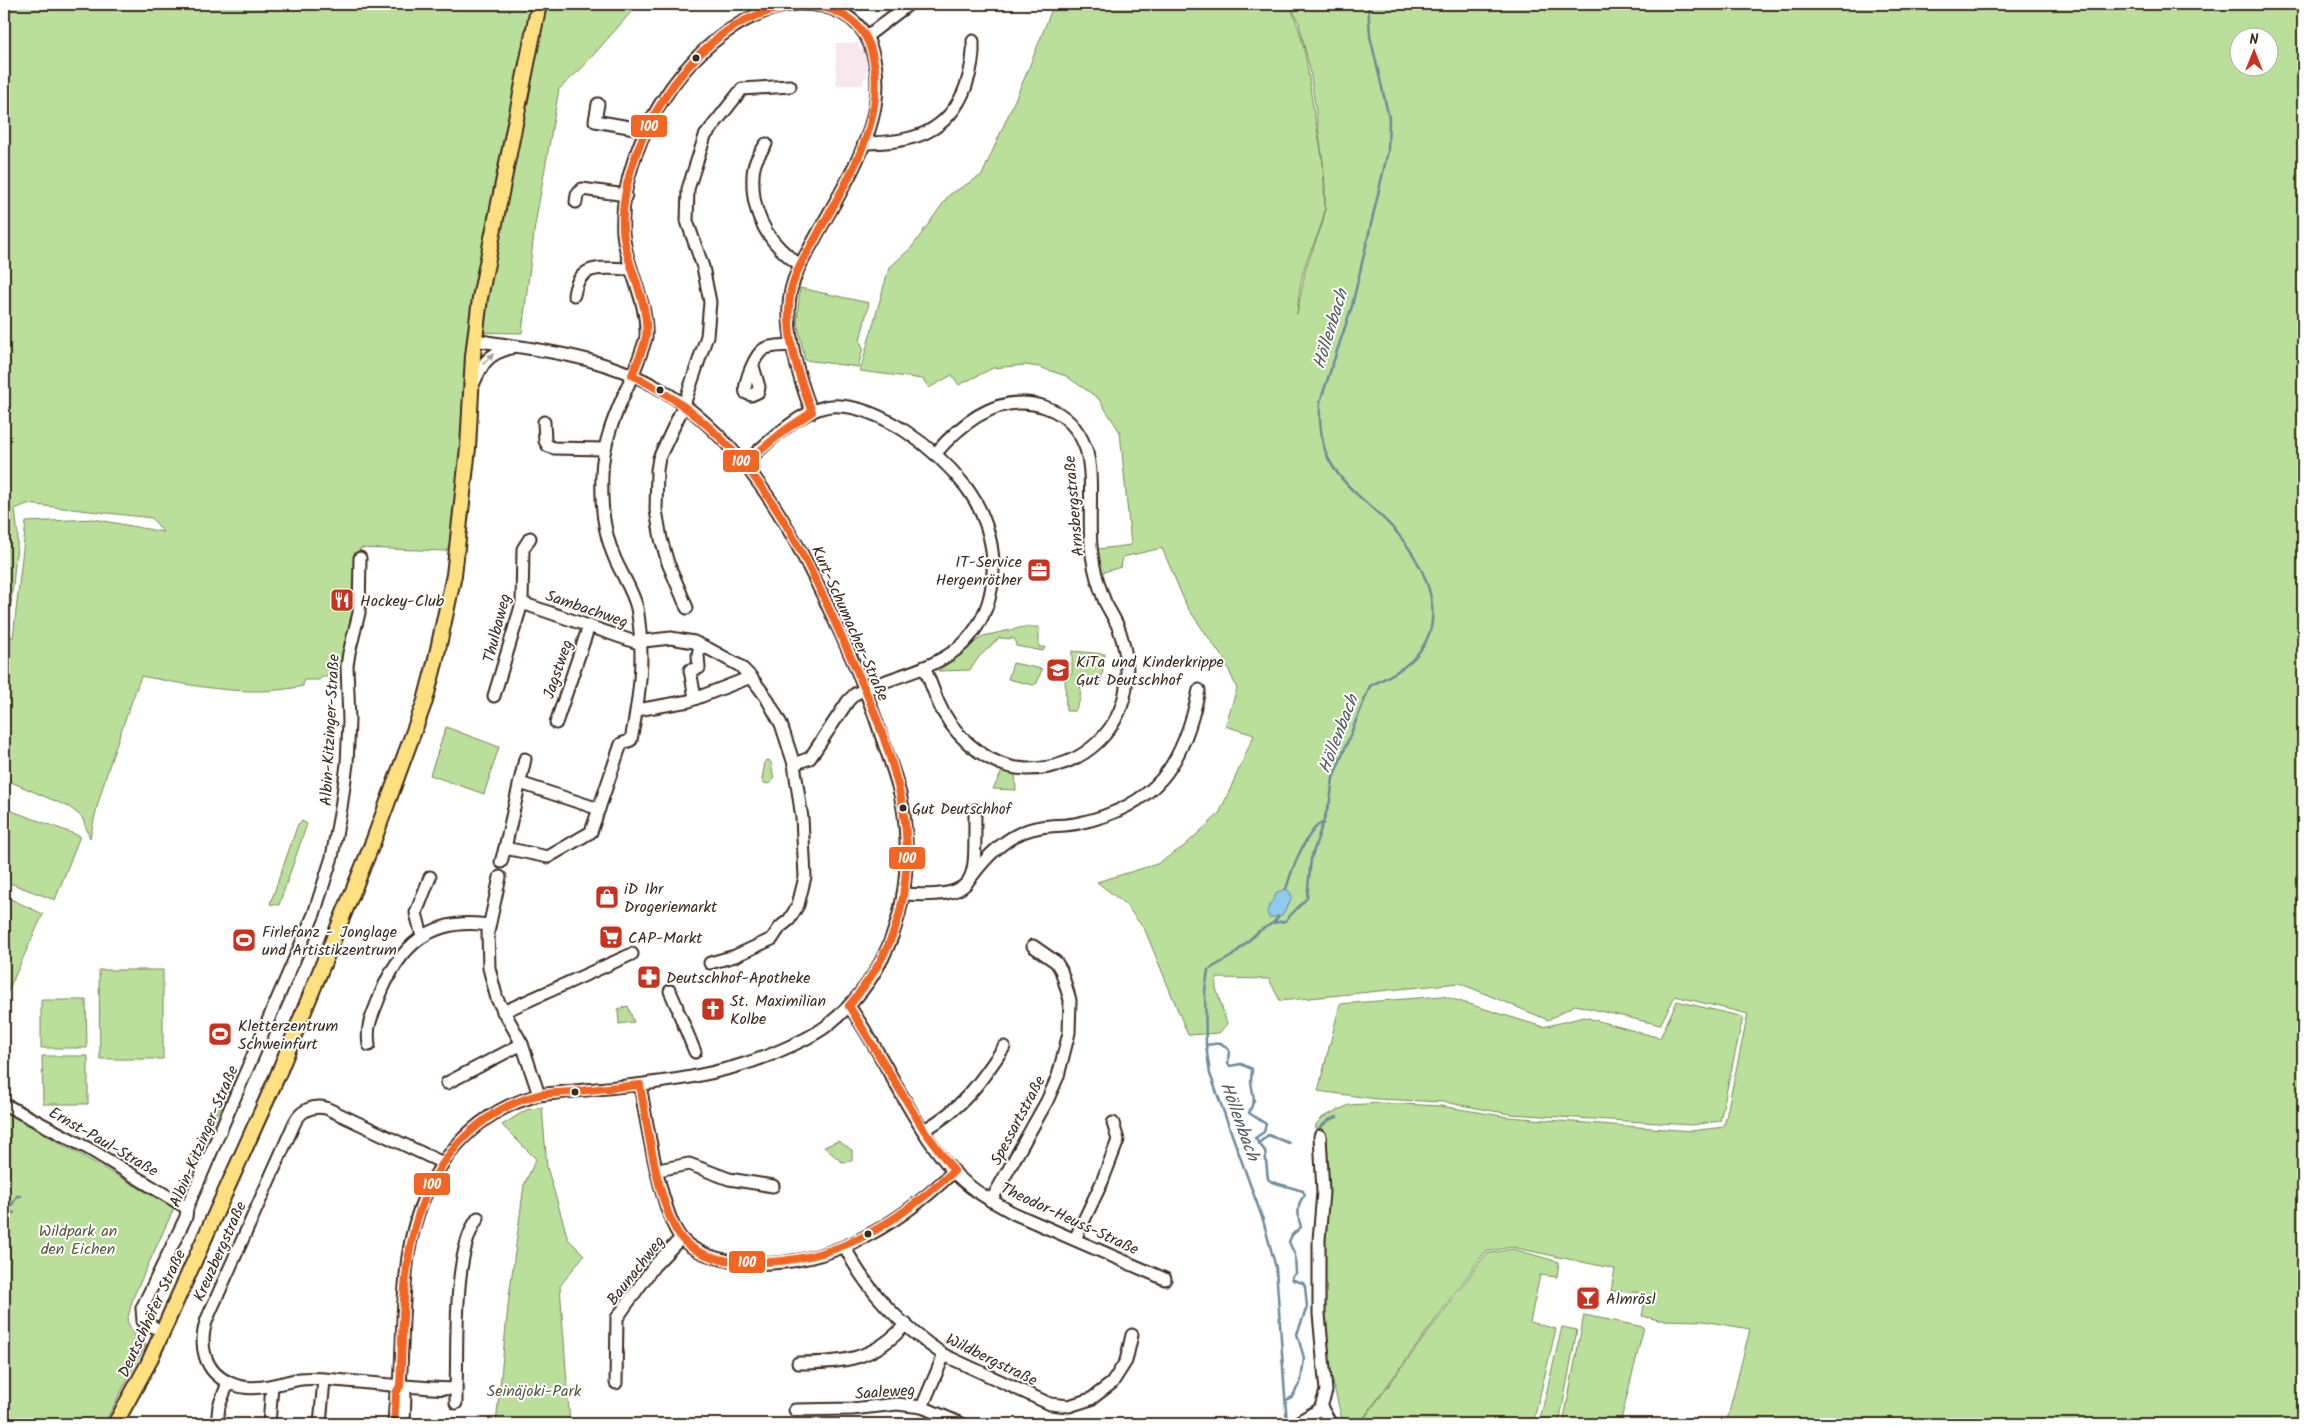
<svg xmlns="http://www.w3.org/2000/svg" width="2307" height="1428" font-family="Kalam,sans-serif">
  <rect width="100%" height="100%" fill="#fff"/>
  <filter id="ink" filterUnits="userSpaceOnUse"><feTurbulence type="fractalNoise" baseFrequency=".02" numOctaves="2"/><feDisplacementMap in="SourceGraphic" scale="10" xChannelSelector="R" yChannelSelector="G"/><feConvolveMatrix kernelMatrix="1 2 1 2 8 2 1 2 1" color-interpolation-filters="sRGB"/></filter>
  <g filter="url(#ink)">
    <path fill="#f7e6eb" d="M836,43H859V50H867L866,78H863V85H836Z"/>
    <g fill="#b9df9b" stroke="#7a845c" fill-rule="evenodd">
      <path d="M4,4H642L632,11L582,68L559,89L535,225L522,333L468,332L458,473L450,546L446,551L360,548L358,613L346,677H322L319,680H304L303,686C250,698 194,686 141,676C122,729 101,782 90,838L82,817L69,807L4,779ZM27,504L152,518L163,532L94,519L26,522L13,638L8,634L18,536L15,509Z"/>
      <path d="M1054,4H1289C1305,37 1308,72 1313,108C1319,140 1331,190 1322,222C1318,237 1310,250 1305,265C1301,279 1298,299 1297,314L1306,267L1323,222L1325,209L1323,162L1310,70L1299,23L1290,4H2303V1424H1726L1750,1329L1703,1321L1659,1320L1642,1316L1646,1293L1611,1291L1615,1269L1512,1247L1485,1252L1359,1424H1343L1315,1308L1313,1246L1318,1190L1314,1142L1316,1124L1323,1117L1349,1105L1381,1103L1441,1106L1508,1117L1691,1131L1724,1127L1748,1014L1675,996L1660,1025L1575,1005L1548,1020L1459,983L1280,1001L1269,979L1216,978V988L1227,1024L1219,1033L1188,1035L1145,930L1125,904L1097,882L1157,864L1183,847L1219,814L1254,735L1225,726L1237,689L1225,661L1187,607L1162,548L1123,557L1121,567L1097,574L1091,550L1131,545L1120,432L1098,398L1066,376L1039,367L1025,365L993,368L959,385L952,375L929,388L923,379L860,371L889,268L912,247L949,195L982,175L1028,70ZM2240,38H2270V68H2240Z"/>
      <path d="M800,288L869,303L860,341L863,348L858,367L805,360L797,321Z"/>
      <path d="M1024,627H1039V647H1045L1043,651L1016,646L1015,639L999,638L979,657L970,670L938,671L983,636Z"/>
      <path d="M1072,651L1105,654L1102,677L1100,683L1081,686L1080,700L1075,711H1066L1065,675L1072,674Z"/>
      <path d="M1013,663L1042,669L1037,683L1033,685L1008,679Z"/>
      <path d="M446,727L499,747L484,794L430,775Z"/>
      <path d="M769,760L771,763L774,779L770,784L764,783L762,780L765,761Z"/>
      <path d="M1003,770L1015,772L1016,790L993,789Z"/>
      <path d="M4,808L80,836L55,900L4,881Z"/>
      <path d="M302,821L307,824L279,905L270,904L298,824Z"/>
      <path d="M4,896L43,914L4,1000Z"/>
      <path d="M99,970H163V1059H100Z"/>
      <path d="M1443,996L1543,1027L1584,1017L1660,1038L1677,1001L1743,1017L1720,1121L1692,1125L1510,1114L1444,1102L1377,1099L1318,1091L1340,1004Z"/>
      <path d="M41,1000H86L87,1048H41Z"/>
      <path d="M628,1006L634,1022L619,1024L618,1009Z"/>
      <path d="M42,1056H88V1104H43Z"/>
      <path d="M232,1076L235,1077L184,1190L181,1189Z"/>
      <path d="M542,1107L547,1167L568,1239L584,1255L560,1286L570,1424H496L509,1297L524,1185L536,1159L502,1125L526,1110Z"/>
      <path d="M4,1111L174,1208L133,1298L127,1321L135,1336L146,1344L104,1424H4Z"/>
      <path d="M838,1141L852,1150V1161L842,1162L824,1147Z"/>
      <path d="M1513,1249L1559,1262L1557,1277L1540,1275L1530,1322L1556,1329L1533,1424H1360L1486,1254Z"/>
      <path d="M1584,1315L1644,1327L1620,1424H1563Z"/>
      <path d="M1562,1327L1577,1330L1559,1424H1539Z"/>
    </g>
    <path fill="#90caf0" stroke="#6e8a9c" d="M1286,889L1291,893V900L1282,915L1269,918L1267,911L1277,892Z"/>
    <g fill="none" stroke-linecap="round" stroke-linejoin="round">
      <g stroke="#6e8a9c" stroke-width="2.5">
        <path d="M1286,889C1291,871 1304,837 1319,824H1324"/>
        <path d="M1273,923L1278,917"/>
        <path d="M1206,1045L1221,1043L1229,1050L1228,1064L1230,1066L1241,1064L1252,1069L1251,1081L1254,1100L1249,1113L1266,1124L1264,1132L1255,1138L1265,1151L1268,1179L1272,1182L1303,1191L1305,1195C1297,1202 1297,1217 1301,1227L1292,1235L1289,1242L1295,1255L1296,1273L1292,1277L1293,1280L1303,1283L1305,1286L1307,1307L1297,1334L1304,1358L1301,1381L1292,1397L1286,1400"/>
        <path d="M1317,1130L1329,1120L1337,1117"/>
        <path d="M1259,1143L1268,1135L1289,1143"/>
        <path d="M14,1213L9,1210L17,1196H21"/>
        <path d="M1287,1424L1276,1268L1263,1220L1210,1074L1206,1045L1205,991L1208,970L1232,956L1259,931L1273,923L1285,921L1307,898L1311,859L1330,801L1333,778L1370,686C1385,678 1403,670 1415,657C1450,619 1426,568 1398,534C1378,509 1349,493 1332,465C1321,449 1319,421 1320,402L1352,306L1388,151L1389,118L1370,36L1368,4"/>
      </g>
      <g stroke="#3b2a1e" stroke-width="15">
        <g id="minor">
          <path d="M800,4C830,4 859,15 870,45C896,114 844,183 813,242C804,258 795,272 791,290C783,325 799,380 812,412"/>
          <path d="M867,36L909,4"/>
          <path d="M598,104L595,121L646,130"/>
          <path d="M864,143C911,143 948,134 966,86C971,71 974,57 973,41"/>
          <path d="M766,144C762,150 757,157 755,164C752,172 753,180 753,188C755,222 772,246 800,265"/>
          <path d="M576,202L577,195L582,189L626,195"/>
          <path d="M574,295C579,261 604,269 631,269"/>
          <path d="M753,366L759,387L758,392L751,395L746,393C743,384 755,354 764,349C771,345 783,346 792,345"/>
          <path d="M473,385C482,364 487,354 511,348"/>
          <path d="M544,422L545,441L548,446L554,448L604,449"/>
          <path d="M744,464C765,445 801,409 831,406C857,404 883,417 905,431C928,446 949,465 966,487C1000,532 1005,601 964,643C935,671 889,676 855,694L848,701L810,758L794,764"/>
          <path d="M522,603L635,642L671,638L694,642L709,649L740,666L751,677L766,697L781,724L794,764L802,818L805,877L798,905L789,920L780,927L772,939L735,956L710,963"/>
          <path d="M687,608L668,563L661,539L656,510L657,470L659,458L684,405L707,336L710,302L703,267L687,221L688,189L705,136L742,89L790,86"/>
          <path d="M924,667C931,682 935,698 943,712C960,742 992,768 1027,769C1054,769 1080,760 1099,741C1129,711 1133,671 1120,632C1117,622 1110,612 1105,602C1099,587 1094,570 1092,555C1087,524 1095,477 1086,449C1079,429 1065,414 1045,407C1001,392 963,421 935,454"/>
          <path d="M494,696L522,603L523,549L530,538"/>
          <path d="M695,698L690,670L699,668L698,655L700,645"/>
          <path d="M637,710L689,701L751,677"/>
          <path d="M556,723L589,626"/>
          <path d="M525,759L505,848L548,857L591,832L621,744L631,740C640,694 645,655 637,608C633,591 622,575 615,559C603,531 601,504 602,474C603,424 634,383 646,337C648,300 626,269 623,233C617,140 700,14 797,4"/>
          <path d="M520,783L599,809"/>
          <path d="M501,862L505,848"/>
          <path d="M972,876C989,853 1012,831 1041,827C1054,825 1067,826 1079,823C1157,806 1183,765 1199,690"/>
          <path d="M500,877L488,932L489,968L497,999L522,1044L539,1095"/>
          <path d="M903,894C984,899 974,879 975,810"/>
          <path d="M422,936L416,913L430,877"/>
          <path d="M670,991L677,1007"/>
          <path d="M849,1006C886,1058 910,1122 953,1171C969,1189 992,1201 1013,1213L1165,1279"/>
          <path d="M503,1012L632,954"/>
          <path d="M679,1013L695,1052"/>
          <path d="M369,1045C366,1025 372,1017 379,998C399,946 431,916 489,925"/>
          <path d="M447,1083L522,1044"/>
          <path d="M640,1085C646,1119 661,1214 681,1238C693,1252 717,1259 735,1262C822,1272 894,1229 954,1171"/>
          <path d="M4,1104L91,1150L187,1208"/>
          <path d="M924,1130C962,1109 980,1083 1004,1047"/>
          <path d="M443,1163L326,1108C313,1105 301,1110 295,1122L207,1319C198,1345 204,1372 230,1383C253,1394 277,1383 301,1379C315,1377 331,1380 346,1381C383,1384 419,1388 456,1389C458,1345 452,1253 478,1218"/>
          <path d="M658,1170L689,1164L729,1179L773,1186"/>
          <path d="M991,1201L1047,1101L1058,1076L1069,1033L1070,1000L1061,970L1056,962L1033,946"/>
          <path d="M1075,1239L1102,1182L1118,1140L1113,1123"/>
          <path d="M845,1247C866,1291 904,1328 944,1355L1050,1404L1069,1406L1091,1399L1112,1383L1126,1361L1132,1335"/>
          <path d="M163,1332L143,1321L142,1308L186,1217L187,1208L314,914L332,857L341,808L347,764L349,721L347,666L349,653L359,613L360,558"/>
          <path d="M798,1363C843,1363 874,1360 906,1324"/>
          <path d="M616,1383L617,1318L654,1266L681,1238"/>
          <path d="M400,1386L405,1394L404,1424"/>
          <path d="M456,1403V1389"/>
          <path d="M922,1407L962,1424"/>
          <path d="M1321,1407L1331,1424"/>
          <path d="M795,1410L852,1409L897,1404L922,1407L944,1355"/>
          <path d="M217,1424L219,1406L228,1383"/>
          <path d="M269,1424L272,1386"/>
          <path d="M320,1424L324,1380"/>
          <path d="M394,1424L396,1393L400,1386C403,1343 402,1299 408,1257C419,1181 462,1115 539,1095C622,1085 709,1084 786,1048C802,1041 817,1034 829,1024C891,974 912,901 905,825C903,794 891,764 881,735C868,694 851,655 832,615C796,537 754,458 684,405C621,357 550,352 474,340"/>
          <path d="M1295,1424L1317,1411L1321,1407L1326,1391L1319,1314V1240L1323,1192L1320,1136"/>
        </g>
      </g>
      <g stroke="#3b2a1e" stroke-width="18">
        <path id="major" d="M115,1424L148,1364L277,1077L373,842L425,701L435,663L454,575L468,448L473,356L480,298L539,4"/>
      </g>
      <use href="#minor" stroke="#fff" stroke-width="11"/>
      <use href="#major" stroke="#ffdf80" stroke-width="14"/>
      <g stroke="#fff" stroke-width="11">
        <g id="bus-1">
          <path d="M797,4C777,9 758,13 740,23C676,58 619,156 623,229C625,265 650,302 646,336C644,349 637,362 632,375C670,394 703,418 731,449C781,504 813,572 842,638C867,692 892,750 903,809C907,833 908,857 905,881C901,930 880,968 849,1006"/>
          <path d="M744,464L785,430L812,412C798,375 783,331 791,290C795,272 806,255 815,239C846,181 889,121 872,53C863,18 833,6 800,4"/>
          <path d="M849,1006L924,1130L954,1171"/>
          <path d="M640,1085C647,1123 658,1210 682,1239C695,1255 724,1262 744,1262C831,1266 892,1227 954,1171"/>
          <path d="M394,1424L396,1393L400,1386C405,1302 398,1211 458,1144C479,1121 507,1103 538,1095C549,1093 561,1093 572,1092C595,1089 617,1087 640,1085"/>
        </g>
      </g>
      <use href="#bus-1" stroke="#f26522" stroke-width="8"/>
    </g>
    <defs><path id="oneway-solid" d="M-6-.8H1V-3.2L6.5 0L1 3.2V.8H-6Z" transform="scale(1.25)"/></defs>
    <use fill="#a79f9a" href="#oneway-solid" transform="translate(488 359) rotate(-44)"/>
  </g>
  <defs>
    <g id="office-square" transform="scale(1.25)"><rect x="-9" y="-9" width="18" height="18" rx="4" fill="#c8321e" stroke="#fff"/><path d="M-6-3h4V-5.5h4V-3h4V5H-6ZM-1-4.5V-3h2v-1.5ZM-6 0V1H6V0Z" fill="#fff"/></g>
    <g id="restaurant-square" transform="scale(1.25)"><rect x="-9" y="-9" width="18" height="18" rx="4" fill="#c8321e" stroke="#fff"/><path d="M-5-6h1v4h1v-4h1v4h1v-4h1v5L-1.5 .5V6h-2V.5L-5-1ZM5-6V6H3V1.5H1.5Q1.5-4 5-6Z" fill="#fff"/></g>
    <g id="school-square" transform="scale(1.25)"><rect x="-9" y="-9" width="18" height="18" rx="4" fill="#c8321e" stroke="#fff"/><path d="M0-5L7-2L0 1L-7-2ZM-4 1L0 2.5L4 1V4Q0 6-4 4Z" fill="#fff"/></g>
    <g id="shop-square" transform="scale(1.25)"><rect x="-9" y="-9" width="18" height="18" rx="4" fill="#c8321e" stroke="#fff"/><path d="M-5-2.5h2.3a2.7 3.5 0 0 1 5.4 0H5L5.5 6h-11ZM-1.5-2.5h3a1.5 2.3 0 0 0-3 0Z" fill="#fff"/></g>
    <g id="supermarket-square" transform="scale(1.25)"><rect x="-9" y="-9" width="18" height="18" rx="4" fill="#c8321e" stroke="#fff"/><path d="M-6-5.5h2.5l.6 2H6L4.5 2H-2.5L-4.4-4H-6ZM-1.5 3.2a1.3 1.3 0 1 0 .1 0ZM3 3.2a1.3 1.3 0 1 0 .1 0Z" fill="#fff"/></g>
    <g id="stadium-square" transform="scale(1.25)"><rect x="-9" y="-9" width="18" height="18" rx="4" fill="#c8321e" stroke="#fff"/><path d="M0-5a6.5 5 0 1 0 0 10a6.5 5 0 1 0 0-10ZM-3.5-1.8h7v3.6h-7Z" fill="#fff"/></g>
    <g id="pharmacy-square" transform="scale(1.25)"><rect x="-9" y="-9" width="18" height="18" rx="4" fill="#c8321e" stroke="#fff"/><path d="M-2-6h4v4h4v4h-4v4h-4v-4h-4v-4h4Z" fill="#fff"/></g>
    <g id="church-square" transform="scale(1.25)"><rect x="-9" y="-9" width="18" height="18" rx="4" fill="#c8321e" stroke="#fff"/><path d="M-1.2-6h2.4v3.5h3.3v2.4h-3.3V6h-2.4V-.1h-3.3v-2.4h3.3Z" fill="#fff"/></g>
    <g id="bar-square" transform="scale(1.25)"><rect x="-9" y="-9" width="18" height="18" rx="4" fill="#c8321e" stroke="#fff"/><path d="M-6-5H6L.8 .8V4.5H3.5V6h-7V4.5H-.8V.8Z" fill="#fff"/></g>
  </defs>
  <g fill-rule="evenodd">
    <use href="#office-square" x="1039" y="570"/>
    <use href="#restaurant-square" x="342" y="600"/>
    <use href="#school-square" x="1058" y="670"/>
    <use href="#shop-square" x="607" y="897"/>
    <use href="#supermarket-square" x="611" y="937"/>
    <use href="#stadium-square" x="244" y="940"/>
    <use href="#pharmacy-square" x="649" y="977"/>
    <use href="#church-square" x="713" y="1009"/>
    <use href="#stadium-square" x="220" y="1034"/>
    <use href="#bar-square" x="1588" y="1298"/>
  </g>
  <g fill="#3b2a1e" stroke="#fff" stroke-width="2">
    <circle cx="696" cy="58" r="4.5"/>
    <circle cx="660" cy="390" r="4.5"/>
    <circle cx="903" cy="808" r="4.5"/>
    <circle cx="575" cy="1092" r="4.5"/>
    <circle cx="868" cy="1234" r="4.5"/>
  </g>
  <g text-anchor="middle" stroke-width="4" stroke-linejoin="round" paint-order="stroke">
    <g font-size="15" fill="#3b2a1e" stroke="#fff" text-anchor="start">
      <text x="912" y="814">Gut Deutschhof</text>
    </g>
    <g font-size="16" fill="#3b2a1e" stroke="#fff">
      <text transform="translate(1073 506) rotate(-95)" y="6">Arnsbergstraße</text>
      <text transform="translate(587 608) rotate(19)" y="6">Sambachweg</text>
      <text transform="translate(851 623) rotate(66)" y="6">Kurt-Schumacher-Straße</text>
      <text transform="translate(496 628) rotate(-76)" y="6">Thulbaweg</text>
      <text transform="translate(557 669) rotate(-71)" y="6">Jagstweg</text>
      <text transform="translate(329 730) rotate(-87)" y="6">Albin-Kitzinger-Straße</text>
      <text transform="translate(1017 1120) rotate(-62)" y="6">Spessartstraße</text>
      <text transform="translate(203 1136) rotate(-67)" y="6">Albin-Kitzinger-Straße</text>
      <text transform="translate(104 1141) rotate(30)" y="6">Ernst-Paul-Straße</text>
      <text transform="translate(1070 1218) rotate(25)" y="6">Theodor-Heuss-Straße</text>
      <text transform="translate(219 1251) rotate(-66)" y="6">Kreuzbergstraße</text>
      <text transform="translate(635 1270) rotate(-52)" y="6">Baunachweg</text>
      <text transform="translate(151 1313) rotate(-65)" y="6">Deutschhöfer Straße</text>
      <text transform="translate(992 1359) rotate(26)" y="6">Wildbergstraße</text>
      <text transform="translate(885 1391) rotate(-4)" y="6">Saaleweg</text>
    </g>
    <g font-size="16" fill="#3b2a1e" stroke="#fff" text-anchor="start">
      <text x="1022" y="567" text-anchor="end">IT-Service<tspan x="1022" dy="18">Hergenröther</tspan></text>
      <text x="360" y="606">Hockey-Club</text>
      <text x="1076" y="667">KiTa und Kinderkrippe<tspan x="1076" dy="18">Gut Deutschhof</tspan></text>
      <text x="624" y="894">iD Ihr<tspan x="624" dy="18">Drogeriemarkt</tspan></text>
      <text x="262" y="937">Firlefanz - Jonglage<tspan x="262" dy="18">und Artistikzentrum</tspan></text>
      <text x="628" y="943">CAP-Markt</text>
      <text x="666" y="983">Deutschhof-Apotheke</text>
      <text x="730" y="1006">St. Maximilian<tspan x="730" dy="18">Kolbe</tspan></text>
      <text x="238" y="1031">Kletterzentrum<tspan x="238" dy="18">Schweinfurt</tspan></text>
      <text x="1606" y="1304">Almrösl</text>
    </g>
    <g font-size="16" fill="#5a573d" stroke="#fff">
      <text x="78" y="1236">Wildpark an<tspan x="78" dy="18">den Eichen</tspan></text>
      <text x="534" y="1396">Seinäjoki-Park</text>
    </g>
    <g font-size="18" font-style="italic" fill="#545a5d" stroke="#fff">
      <text transform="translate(1330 329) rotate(-73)" y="6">Höllenbach</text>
      <text transform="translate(1338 734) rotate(-69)" y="6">Höllenbach</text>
      <text transform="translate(1240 1121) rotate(70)" y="6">Höllenbach</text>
    </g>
  </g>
  <g stroke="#fff" stroke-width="2">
    <rect x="630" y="114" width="38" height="24" rx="5" fill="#f26522"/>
    <rect x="722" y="449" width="38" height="24" rx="5" fill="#f26522"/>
    <rect x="888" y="846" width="38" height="24" rx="5" fill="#f26522"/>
    <rect x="413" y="1172" width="38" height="24" rx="5" fill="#f26522"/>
    <rect x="728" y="1250" width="38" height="24" rx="5" fill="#f26522"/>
  </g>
  <g font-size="14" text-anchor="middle" font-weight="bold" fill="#fff">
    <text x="649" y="131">100</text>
    <text x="741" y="466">100</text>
    <text x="907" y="863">100</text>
    <text x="432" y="1189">100</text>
    <text x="747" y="1267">100</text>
  </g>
  <rect width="2307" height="1428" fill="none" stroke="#fff" stroke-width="20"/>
  <rect x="10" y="10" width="2287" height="1408" fill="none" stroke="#3b2a1e" stroke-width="2" filter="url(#ink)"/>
  <g transform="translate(2254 52)"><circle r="24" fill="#ffffff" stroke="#b1aaa5"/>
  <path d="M0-4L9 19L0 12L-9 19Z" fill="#c8321e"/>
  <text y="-8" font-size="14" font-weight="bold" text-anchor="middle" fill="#3b2a1e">N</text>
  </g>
</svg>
